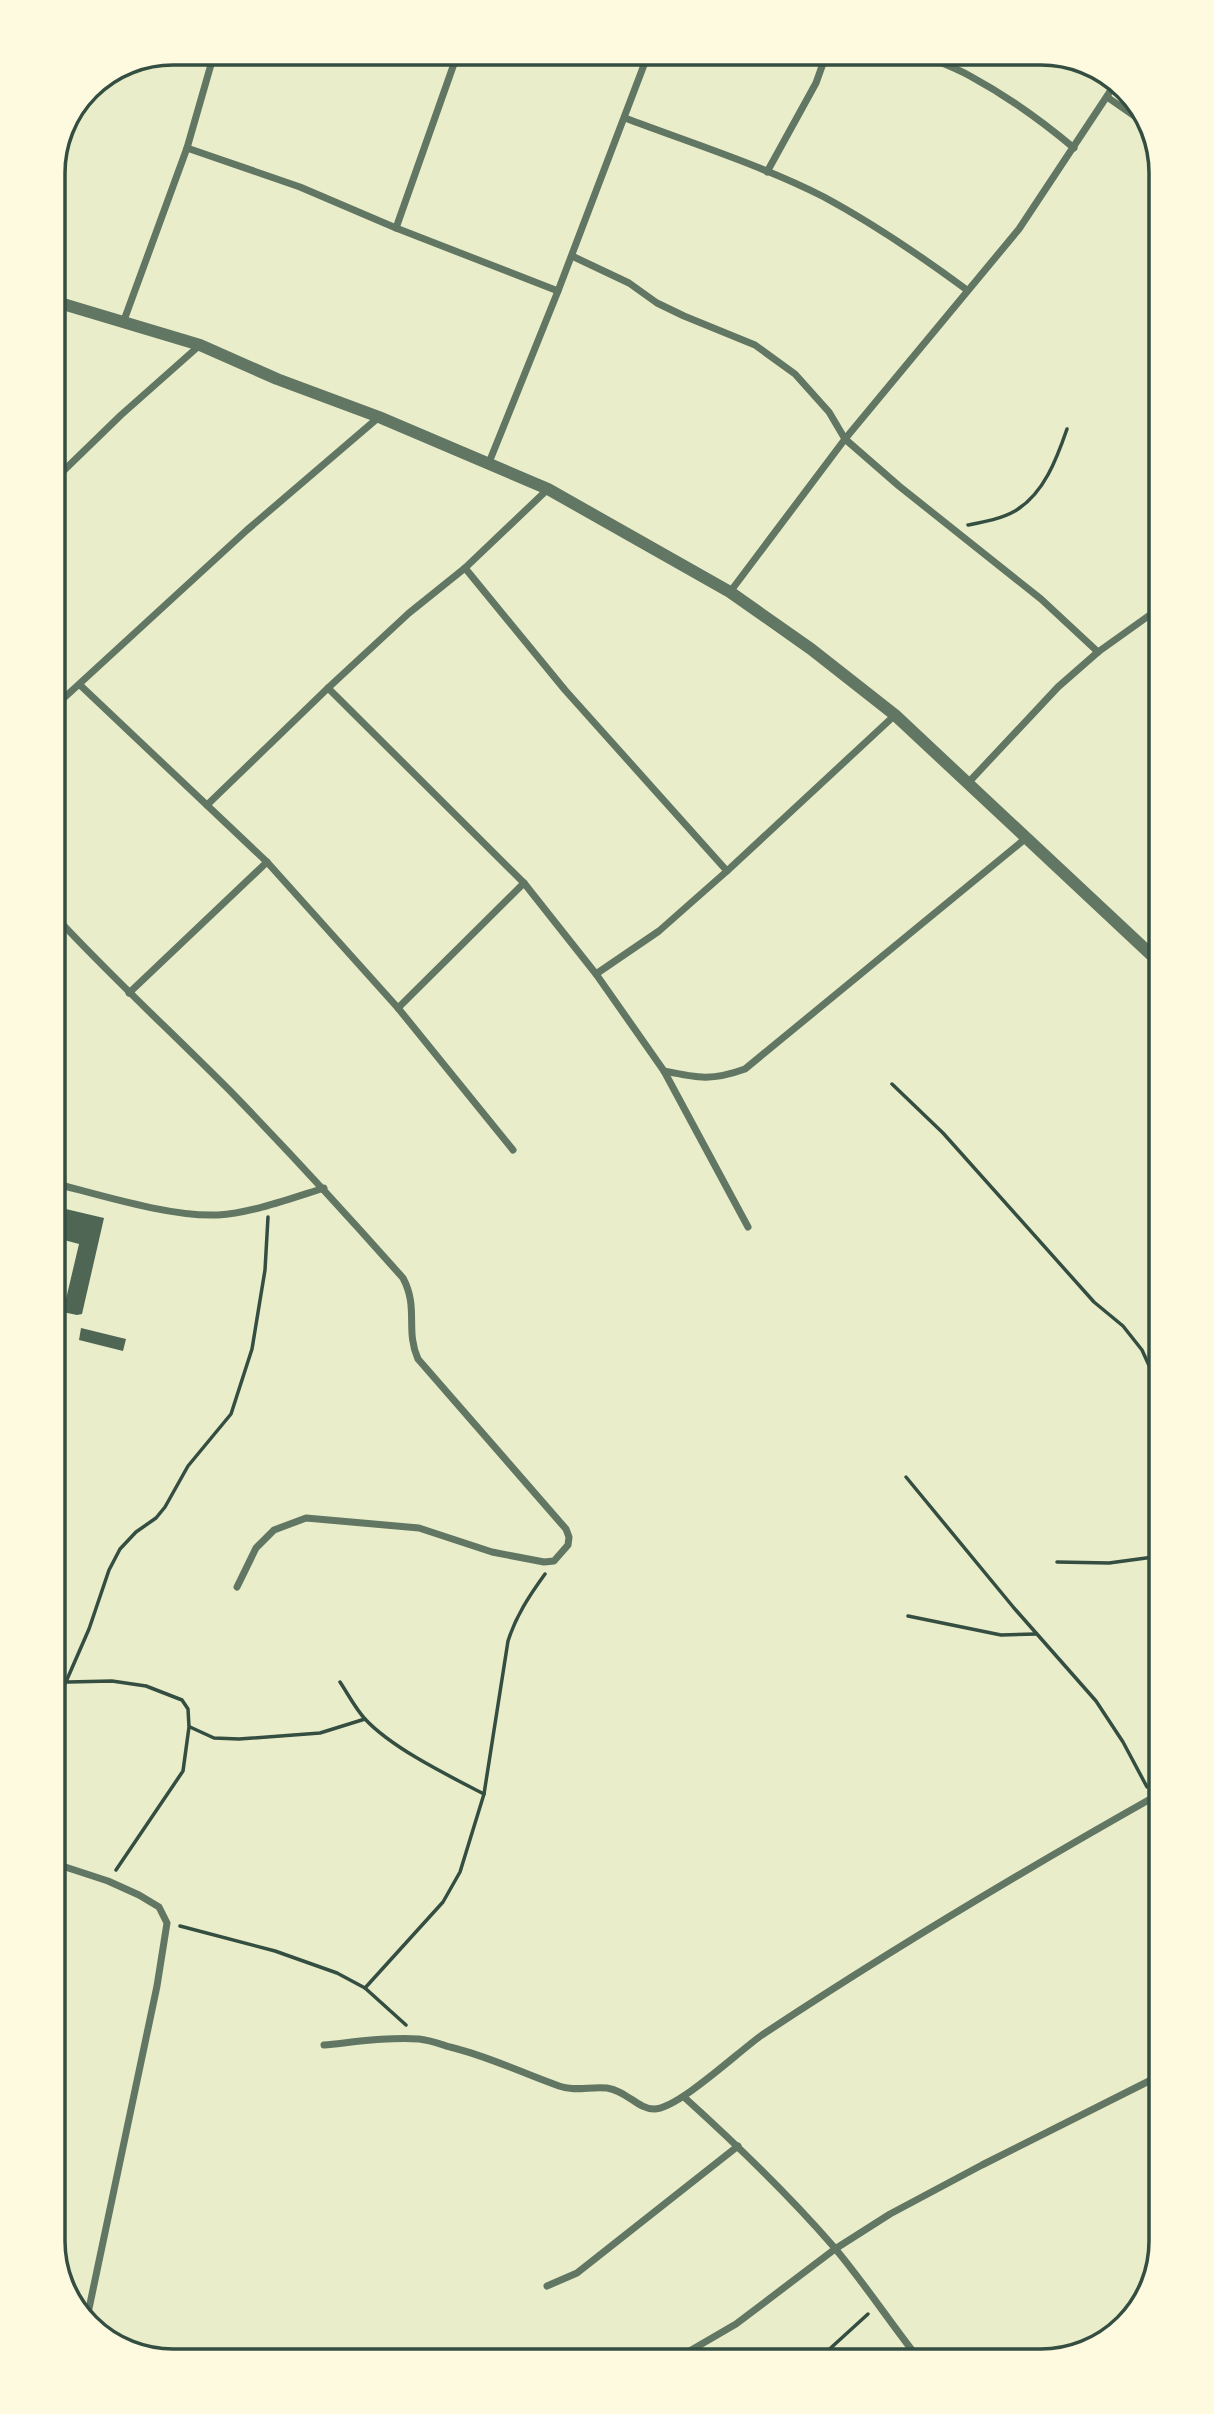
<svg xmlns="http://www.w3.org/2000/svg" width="1214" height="2414" font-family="'IBM Plex Sans',sans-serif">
  <rect width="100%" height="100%" fill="#e9edc9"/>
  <g fill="#4f6655">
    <path d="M53,1206L104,1218L82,1314L77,1315L53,1310V1296L66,1299L79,1244L53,1237Z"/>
    <path d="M81,1328L126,1339L123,1351L79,1340Z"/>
  </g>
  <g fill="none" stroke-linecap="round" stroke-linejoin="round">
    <g stroke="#344e41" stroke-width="3.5">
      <path d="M968,525C984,522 1001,519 1015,511C1044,494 1057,458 1067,429"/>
      <path d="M53,972L64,945"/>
      <path d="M892,1084L943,1133L1094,1302L1123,1326L1142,1350L1157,1383L1161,1404"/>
      <path d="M906,1477L1014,1608L1096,1701L1123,1742L1147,1787"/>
      <path d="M1161,1486V1457"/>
      <path d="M1057,1562L1109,1563L1161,1556"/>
      <path d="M908,1616L1001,1635L1036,1634"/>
      <path d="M68,1682L112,1681L146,1686L182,1700L188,1709L189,1727L183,1771L116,1870"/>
      <path d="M340,1682C348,1694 355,1708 365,1719C392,1748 447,1775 484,1794"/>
      <path d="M65,1684L89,1629L109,1570L120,1549L136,1532L156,1518L165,1507L188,1466L231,1414L252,1349L265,1270L268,1217"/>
      <path d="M190,1727L214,1738L239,1739L320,1733L365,1719"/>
      <path d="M180,1926L275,1951L337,1973L365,1988L406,2025"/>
      <path d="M365,1988L443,1902L460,1872L484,1794L508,1641C516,1616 529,1596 545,1574"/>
      <path d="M823,2355L868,2314"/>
    </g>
    <g stroke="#617663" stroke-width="7">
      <path d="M920,54C936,61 954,67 970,76C1007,96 1042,121 1074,148"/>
      <path d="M1107,97L1153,129"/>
      <path d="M625,118C691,143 761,165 824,197C874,224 921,256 967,290"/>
      <path d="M187,148L300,187L396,228L558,291"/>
      <path d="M767,172L816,83L826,55"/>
      <path d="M396,228L456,58"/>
      <path d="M572,256L629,283L657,303L684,316L755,345L795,374L829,412L845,439L899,486L1041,599L1098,652"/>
      <path d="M123,323L187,148L212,61"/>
      <path d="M488,465L558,291L647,57"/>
      <path d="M53,481L121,415L200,345"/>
      <path d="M465,568L565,690L727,871"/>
      <path d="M730,592L845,439L1019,229L1117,81"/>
      <path d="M80,685L267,862L398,1008L513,1150"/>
      <path d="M328,688L524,883L596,974L664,1071L748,1227"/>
      <path d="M53,708L247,530L379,417"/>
      <path d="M968,783L1058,687L1098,652L1161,607"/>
      <path d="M207,805L328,688L409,613L465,568L548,489"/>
      <path d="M53,914C112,978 176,1036 237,1098C294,1157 349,1217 403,1278C419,1308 405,1330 418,1359L566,1529L569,1537L568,1545L554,1561L544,1562L492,1552L419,1528L306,1518L274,1530L256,1548L237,1587"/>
      <path d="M596,974L659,931L727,871L895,715"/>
      <path d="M129,993L267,862"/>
      <path d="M398,1008L524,883"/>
      <path d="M664,1071C698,1078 712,1081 745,1069L1025,839"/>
      <path d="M53,1183C100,1195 170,1217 218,1215C251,1213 292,1198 324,1188"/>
      <path d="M53,1690L59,1692"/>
      <path d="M53,1863L108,1881L139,1895L159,1907L167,1923L157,1986L87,2318"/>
      <path d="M324,2045C355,2042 387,2037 419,2039C429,2040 440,2044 450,2047C488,2056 522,2073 559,2086C575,2092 591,2086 607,2088C627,2091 638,2109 654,2109C678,2109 739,2051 762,2035C892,1949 1026,1869 1161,1793"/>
      <path d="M684,2097C736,2144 787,2193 833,2246C862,2280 887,2318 915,2354"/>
      <path d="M547,2286L577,2273L738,2146"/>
      <path d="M681,2356L736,2324L835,2249L890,2214L982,2165L1161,2075"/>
    </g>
    <path stroke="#617663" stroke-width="12" d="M53,301L200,345L277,379L379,417L548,489L730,592L811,649L895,715L1161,964"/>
  </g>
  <path d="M0 0H1214V2414H0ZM173 65H1041A108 108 0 0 1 1149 173V2241A108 108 0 0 1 1041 2349H173A108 108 0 0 1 65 2241V173A108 108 0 0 1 173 65Z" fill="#fefae0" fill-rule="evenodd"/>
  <path fill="none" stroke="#344e41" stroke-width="3.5" d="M173 65H1041A108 108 0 0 1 1149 173V2241A108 108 0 0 1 1041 2349H173A108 108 0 0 1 65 2241V173A108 108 0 0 1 173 65Z"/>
</svg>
